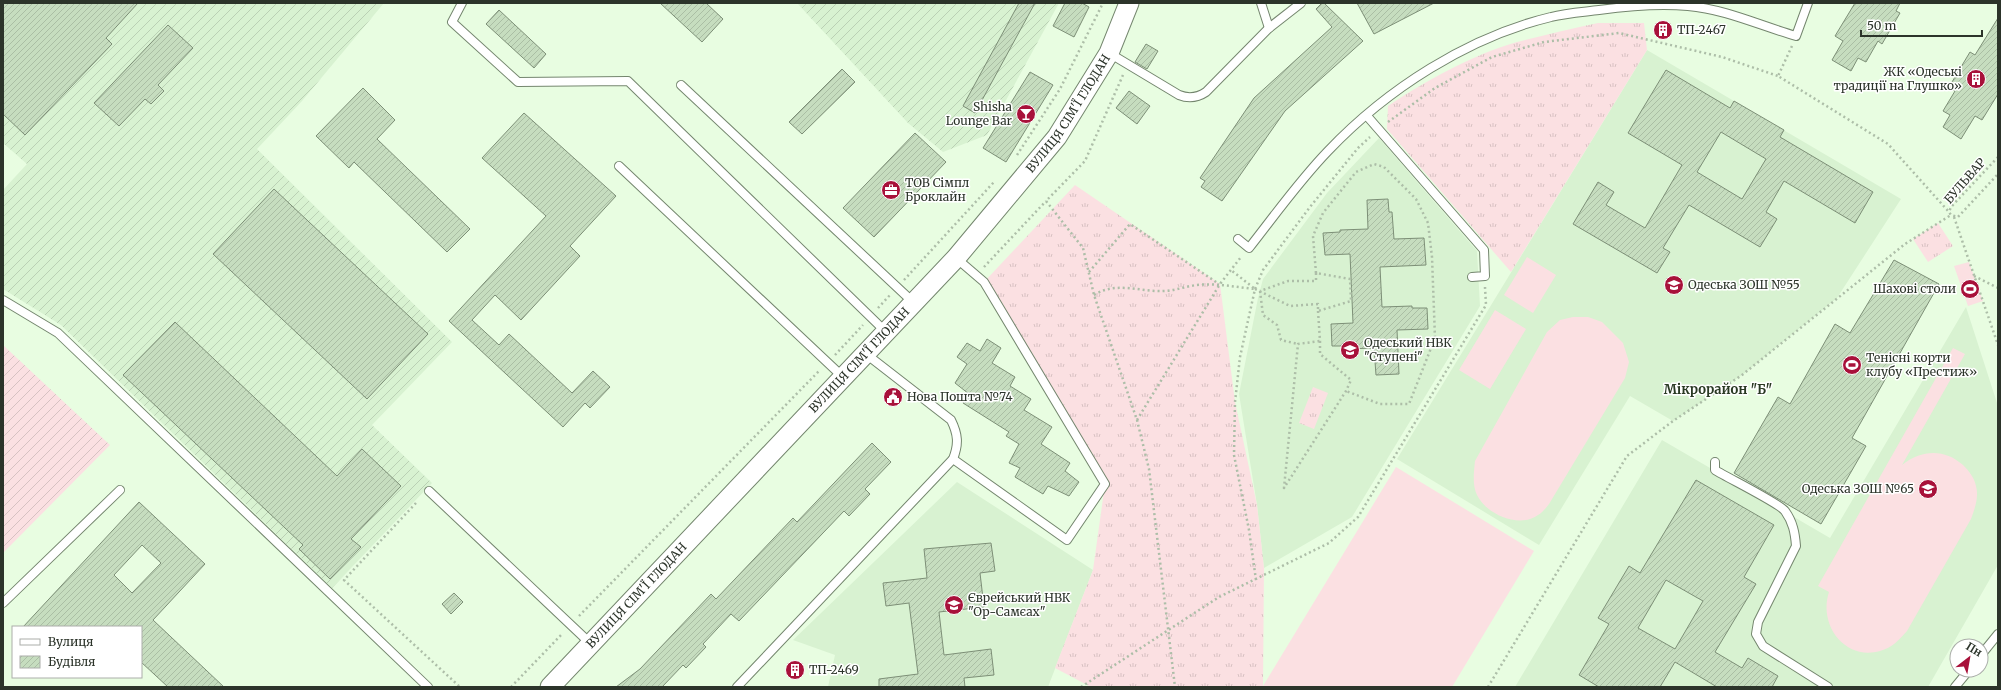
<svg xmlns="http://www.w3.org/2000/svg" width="2001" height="690" font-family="Merriweather,serif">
  <defs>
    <pattern id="industrial-furrows" width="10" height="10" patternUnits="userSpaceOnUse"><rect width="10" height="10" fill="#d8f2d1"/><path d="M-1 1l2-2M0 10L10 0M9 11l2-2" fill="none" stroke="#bad0b4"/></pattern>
    <pattern id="grass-tufts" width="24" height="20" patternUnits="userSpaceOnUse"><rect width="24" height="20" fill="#fbe0e2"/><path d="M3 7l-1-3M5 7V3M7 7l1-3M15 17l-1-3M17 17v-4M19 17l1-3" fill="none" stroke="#d7c1c2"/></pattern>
    <pattern id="garden-furrows" width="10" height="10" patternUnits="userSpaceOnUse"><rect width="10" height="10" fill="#fbe0e2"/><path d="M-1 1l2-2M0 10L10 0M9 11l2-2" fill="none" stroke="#d7c1c2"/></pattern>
    <pattern id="building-hatch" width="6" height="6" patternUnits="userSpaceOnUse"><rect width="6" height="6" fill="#c6ddbf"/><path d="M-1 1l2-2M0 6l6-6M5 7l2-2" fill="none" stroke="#aabea4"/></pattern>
  </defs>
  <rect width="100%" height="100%" fill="#e8fde1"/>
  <g fill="#d8f2d1">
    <path d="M1647,50L1901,199L1837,298L1742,375L1673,421L1630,396L1539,545L1397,459Z"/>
    <path d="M1379,138L1477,251L1480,306L1352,517L1264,568L1257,505L1239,394L1258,298L1263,279L1327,193Z"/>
    <path d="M1966,307L1998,406V565L1928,687H1515L1662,440L1830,538Z"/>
    <path d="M957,482L1093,570L1048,687H828L835,655L793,640Z"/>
  </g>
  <g fill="url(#industrial-furrows)">
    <path d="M3,3H384L302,101L257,149L452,342L372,425L432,483L332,588L61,325L3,289V190L27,164L3,143Z"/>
    <path d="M797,3H1059L987,135L943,152L908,123Z"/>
  </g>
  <g fill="url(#grass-tufts)">
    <path d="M1598,23H1644L1647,50L1511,272L1387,129L1388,106C1425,81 1474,54 1517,42C1544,35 1571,29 1598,23Z"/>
    <path d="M1075,185L1220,284L1235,402L1257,505L1264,568L1263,686L1265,687H1091L1055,668L1093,570L1105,484L984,282Z"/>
    <path d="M1938,223L1953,246L1928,262L1913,239Z"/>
    <path d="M1313,387L1328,393L1314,429L1299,423Z"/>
  </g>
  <path fill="url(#garden-furrows)" d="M3,345L110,445L3,553Z"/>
  <g fill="#fbe0e2">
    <path d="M1527,257L1556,275L1533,313L1504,295Z"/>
    <path d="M1969,262L1983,301L1968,306L1954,266Z"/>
    <path d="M1495,310L1526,329L1490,389L1459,370Z"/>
    <path d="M1573,317H1588L1602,322L1623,343L1629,362L1625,378L1549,504C1546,508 1542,513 1538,515C1519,529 1486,514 1477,495C1472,485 1474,471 1475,461L1547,332L1560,320Z"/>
    <path d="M1953,348L1965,354L1902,465C1921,450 1944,448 1963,465C1969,471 1974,477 1976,486C1979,497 1975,508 1971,519L1907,631C1900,639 1892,648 1880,651C1845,661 1818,625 1829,592L1818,586Z"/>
    <path d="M1396,467L1534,551L1452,687H1265L1263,686Z"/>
  </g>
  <g fill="url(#building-hatch)" stroke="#7d8f77" fill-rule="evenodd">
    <path d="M3,3H138L106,38L112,44L25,135L3,114Z"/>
    <path d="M660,3H706L723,19L702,42Z"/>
    <path d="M1019,3H1035L975,113L963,106Z"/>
    <path d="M1065,3H1082L1089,7L1074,37L1053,26Z"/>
    <path d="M1322,3H1324L1363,41L1285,111L1222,201L1201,187L1205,181L1200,178L1254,98L1332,27L1316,9Z"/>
    <path d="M1357,3H1434L1374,34Z"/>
    <path d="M1855,3H1900L1896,11L1900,13L1882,44L1878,41L1866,62L1858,58L1851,71L1832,60L1843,41L1835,36Z"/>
    <path d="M499,10L546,54L534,68L486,24Z"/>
    <path d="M1998,18V94L1982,120L1975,116L1961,139L1943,127L1950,115L1943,111L1955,91L1949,87L1970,52L1975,55Z"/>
    <path d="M168,25L193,48L158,85L164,91L151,104L145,99L119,126L94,103Z"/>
    <path d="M1146,44L1158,51L1147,69L1135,62Z"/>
    <path d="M842,69L855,82L802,134L789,122Z"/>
    <path d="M1666,70L1730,108L1734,101L1784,130L1780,137L1873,192L1855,223L1784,181L1766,212L1777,219L1760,247L1689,205L1663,248L1670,252L1657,273L1573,224L1598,182L1614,192L1606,205L1645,228L1682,165L1628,133ZM1721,132L1766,159L1742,199L1697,172Z"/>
    <path d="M1030,72L1053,85L1006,162L983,148Z"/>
    <path d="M363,88L395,120L377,139L470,229L447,252L354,162L349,168L316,136Z"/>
    <path d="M1129,91L1150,106L1137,124L1116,108Z"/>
    <path d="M524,113L616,196L570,246L580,256L521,320L495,295L472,320L499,345L509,334L572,393L593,371L610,387L590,408L585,403L563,427L449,321L546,216L482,158Z"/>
    <path d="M915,133L946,162L874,237L843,208Z"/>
    <path d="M274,189L428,334L367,399L213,254Z"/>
    <path d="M1388,199L1389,212H1392L1394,239L1424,238L1426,265L1380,267L1382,307L1412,306V308H1427L1428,329L1397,330L1399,374L1376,375L1374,348L1346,349V346H1332L1331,324L1353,323L1350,254L1325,255L1323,233L1340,232V230L1368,229L1367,200Z"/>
    <path d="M1894,260L1939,284L1852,438L1866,446L1821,524L1734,473L1778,397L1790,404L1835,324L1850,333Z"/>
    <path d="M175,322L337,476L362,449L401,486L351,539L361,547L330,579L299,549L303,545L123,375Z"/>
    <path d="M987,339L1001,348L992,363L1015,377L1010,386L1031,399L1024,410L1052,427L1041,444L1070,463L1065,471L1079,482L1069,496L1048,486L1043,494L1015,477L1020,468L1009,463L1019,444L1006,436L1009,432L963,403L969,394L955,383L967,364L957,357L967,343L980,351Z"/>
    <path d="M872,443L891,462L865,489L870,494L849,516L844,511L739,621L731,614L703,644L706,647L686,668L683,665L662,687H616L640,669L711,594L716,599L793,518L797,522Z"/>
    <path d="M1696,480L1774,525L1744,577L1756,584L1715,652L1742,668L1748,658L1778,676L1772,687H1717L1675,662L1660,687H1599L1579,675L1609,624L1598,618L1629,566L1640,573ZM1666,580L1703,601L1675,649L1638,628Z"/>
    <path d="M139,502L205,564L153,620L224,687H168L141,662V627H23ZM142,545L161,563L132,593L114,575Z"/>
    <path d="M991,543L995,571L980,573L984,607L939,612L944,655L991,649L994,675L964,678L965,687H879V679L918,674L909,603L886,606L883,583L927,578L924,549Z"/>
    <path d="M454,593L463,602L451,614L442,604Z"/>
  </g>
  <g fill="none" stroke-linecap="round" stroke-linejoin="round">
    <g stroke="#74866e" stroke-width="10">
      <g id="service">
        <path d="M462,3L452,22L518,82L628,81L886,332"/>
        <path d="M1261,3L1269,28"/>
        <path d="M1109,53L1179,95C1189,99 1197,98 1206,92L1269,28L1301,3"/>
        <path d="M681,85L914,303"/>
        <path d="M1367,116L1484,250L1485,276L1472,277"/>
        <path d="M619,166L844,378"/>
        <path d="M1238,239L1249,248C1275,215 1299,181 1328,151C1387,89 1468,37 1551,17C1566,13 1583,12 1599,10C1628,6 1658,3 1688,6C1725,9 1761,26 1796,36L1808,3"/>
        <path d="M3,300L58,333L428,687"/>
        <path d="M953,459L1067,540L1105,484L984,282L956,258"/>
        <path d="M1715,462V470C1728,478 1779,503 1785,511C1793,522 1795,533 1796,546L1758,622L1756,634L1763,646L1828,687"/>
        <path d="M429,491L591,644"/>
        <path d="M3,603L120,490"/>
        <path d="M1981,655L1998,634"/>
        <path d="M737,687L953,459C959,444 958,434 951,420L866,354"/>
        <path d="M1955,687L1969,670"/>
      </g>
    </g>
    <g stroke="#74866e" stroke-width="21">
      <g id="tertiary">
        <path id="s1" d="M550,687L956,258L1057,137L1109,53L1129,3"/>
      </g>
    </g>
    <g stroke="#adbea8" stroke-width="2.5" stroke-dasharray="2 3" stroke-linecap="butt">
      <path d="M1792,46L1778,76L1888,144L1949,212"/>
      <path d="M1123,75L1085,161L1046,201L1083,248L1094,295L1137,420L1149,469L1175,687"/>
      <path d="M1388,122L1435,88L1492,57L1544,42L1619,33L1722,57L1778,76"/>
      <path d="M1017,155L1060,89L1103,3"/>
      <path d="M1998,157L1951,207L1949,212L1951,215L1958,217L1998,174"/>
      <path d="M1954,217L1998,345"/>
      <path d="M984,267L1046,201"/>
      <path d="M1089,272L1130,224L1219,284"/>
      <path d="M1316,273L1313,236L1323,213L1356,172L1374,164L1384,167L1416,199L1428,223L1432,257L1435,338L1409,404H1380L1346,391"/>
      <path d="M1974,276L1998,288"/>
      <path d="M904,280L994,182"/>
      <path d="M1255,289L1290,306L1318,304V311L1351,301L1350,279L1316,273V281H1288L1260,291"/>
      <path d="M1260,291L1263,315L1277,325L1281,340L1298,344"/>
      <path d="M1094,295C1116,281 1140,292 1163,291C1175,291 1186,286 1197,285C1217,283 1235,287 1255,289L1231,270"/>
      <path d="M878,308L890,295"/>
      <path d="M1318,311L1320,341"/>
      <path d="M1320,341V354L1351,380L1346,391L1284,488L1298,344Z"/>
      <path d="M835,355L863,325"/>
      <path d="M1137,420L1220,284L1241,257"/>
      <path d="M416,503L344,580L460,687"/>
      <path d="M1256,580L1249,530L1234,455L1235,402L1240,357L1255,289L1263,270L1310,207L1358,148L1370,137"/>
      <path d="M579,616L820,370"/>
      <path d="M511,687L563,633"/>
      <path d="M1081,687L1219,597L1329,543L1358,517L1486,305L1485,287"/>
      <path d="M1488,687L1627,456L1673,421L1742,375L1905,244L1951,215"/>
    </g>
    <use href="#service" stroke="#fff" stroke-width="8"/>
    <use href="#tertiary" stroke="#fff" stroke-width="19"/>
  </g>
  <defs>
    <g id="building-disc" transform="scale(1)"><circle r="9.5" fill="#a8113a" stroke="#fff"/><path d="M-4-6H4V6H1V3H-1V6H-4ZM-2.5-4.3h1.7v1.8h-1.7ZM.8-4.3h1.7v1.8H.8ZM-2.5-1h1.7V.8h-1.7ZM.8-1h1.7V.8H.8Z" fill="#fff"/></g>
    <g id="bar-disc" transform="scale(1)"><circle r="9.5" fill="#a8113a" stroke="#fff"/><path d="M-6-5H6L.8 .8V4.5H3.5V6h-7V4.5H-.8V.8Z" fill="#fff"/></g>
    <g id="office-disc" transform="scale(1)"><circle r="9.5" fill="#a8113a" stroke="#fff"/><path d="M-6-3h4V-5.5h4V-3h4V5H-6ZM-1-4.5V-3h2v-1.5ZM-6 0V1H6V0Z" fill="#fff"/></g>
    <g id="school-disc" transform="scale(1)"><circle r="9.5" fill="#a8113a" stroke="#fff"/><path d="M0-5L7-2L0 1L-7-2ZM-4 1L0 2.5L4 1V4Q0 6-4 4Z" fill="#fff"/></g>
    <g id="stadium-disc" transform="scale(1)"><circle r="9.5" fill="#a8113a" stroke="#fff"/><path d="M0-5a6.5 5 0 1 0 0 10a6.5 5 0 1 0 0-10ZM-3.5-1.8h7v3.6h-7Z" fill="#fff"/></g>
    <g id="civic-disc" transform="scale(1)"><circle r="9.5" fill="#a8113a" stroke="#fff"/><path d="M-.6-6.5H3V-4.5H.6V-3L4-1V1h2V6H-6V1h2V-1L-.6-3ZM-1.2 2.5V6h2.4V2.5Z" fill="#fff"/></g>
  </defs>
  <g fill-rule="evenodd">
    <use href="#building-disc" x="1663" y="30"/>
    <use href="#building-disc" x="1976" y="79"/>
    <use href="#bar-disc" x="1026" y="114"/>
    <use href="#office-disc" x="891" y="190"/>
    <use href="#school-disc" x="1674" y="285"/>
    <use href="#stadium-disc" x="1970" y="289"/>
    <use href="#school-disc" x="1350" y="350"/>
    <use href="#stadium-disc" x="1852" y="365"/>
    <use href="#civic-disc" x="893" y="397"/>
    <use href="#school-disc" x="1928" y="489"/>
    <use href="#school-disc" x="954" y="605"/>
    <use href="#building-disc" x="795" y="670"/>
  </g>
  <g text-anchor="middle" stroke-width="3" stroke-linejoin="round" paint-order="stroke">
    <g font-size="12" fill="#2c342a" stroke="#fff" text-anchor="start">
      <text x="1677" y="34">ТП-2467</text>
      <text x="1962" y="76" text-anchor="end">ЖК «Одеські<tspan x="1962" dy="14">традиції на Глушко»</tspan></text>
      <text x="1012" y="111" text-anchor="end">Shisha<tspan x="1012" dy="14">Lounge Bar</tspan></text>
      <text x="905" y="187">ТОВ Сімпл<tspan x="905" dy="14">Броклайн</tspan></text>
      <text x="1688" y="289">Одеська ЗОШ №55</text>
      <text x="1956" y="293" text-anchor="end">Шахові столи</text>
      <text x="1364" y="347">Одеський НВК<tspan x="1364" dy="14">"Ступені"</tspan></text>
      <text x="1866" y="362">Тенісні корти<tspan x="1866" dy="14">клубу «Престиж»</tspan></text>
      <text x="907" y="401">Нова Пошта №74</text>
      <text x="1914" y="493" text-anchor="end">Одеська ЗОШ №65</text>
      <text x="968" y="602">Єврейський НВК<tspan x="968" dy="14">"Ор-Самєах"</tspan></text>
      <text x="809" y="674">ТП-2469</text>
    </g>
    <g font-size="12" fill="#2c342a" stroke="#fff">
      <text dy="4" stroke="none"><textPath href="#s1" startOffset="774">ВУЛИЦЯ СІМ'Ї ГЛОДАН</textPath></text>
      <text transform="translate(1965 181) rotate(-49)" y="4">БУЛЬВАР</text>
      <text dy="4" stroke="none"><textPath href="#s1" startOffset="450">ВУЛИЦЯ СІМ'Ї ГЛОДАН</textPath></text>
      <text dy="4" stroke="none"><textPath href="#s1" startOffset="126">ВУЛИЦЯ СІМ'Ї ГЛОДАН</textPath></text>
    </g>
    <g font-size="13" font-weight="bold" fill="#293923" stroke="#fff">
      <text x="1718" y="394">Мікрорайон "Б"</text>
    </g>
  </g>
  <rect width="2001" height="690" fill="none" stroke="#2c342a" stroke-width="8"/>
  <rect x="12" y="626" width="130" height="52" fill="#ffffff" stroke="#abaeaa"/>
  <rect x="20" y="639" width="20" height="6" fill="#ffffff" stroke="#abaeaa"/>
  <text x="48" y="646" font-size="12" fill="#2c342a">Вулиця</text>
  <rect x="20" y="656" width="20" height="12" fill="url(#building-hatch)" stroke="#abaeaa"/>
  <text x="48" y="666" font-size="12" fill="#2c342a">Будівля</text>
  <g transform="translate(1969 658) rotate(31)"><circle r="19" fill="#ffffff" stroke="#abaeaa"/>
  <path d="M0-3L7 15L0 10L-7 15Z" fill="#a8113a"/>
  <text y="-6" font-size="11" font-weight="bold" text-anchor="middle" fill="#2c342a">Пн</text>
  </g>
  <path d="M1861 30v6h121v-6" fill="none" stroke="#2c342a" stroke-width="2"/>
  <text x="1867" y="30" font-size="12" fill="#2c342a" stroke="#ffffff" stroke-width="3" paint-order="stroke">50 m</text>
</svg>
